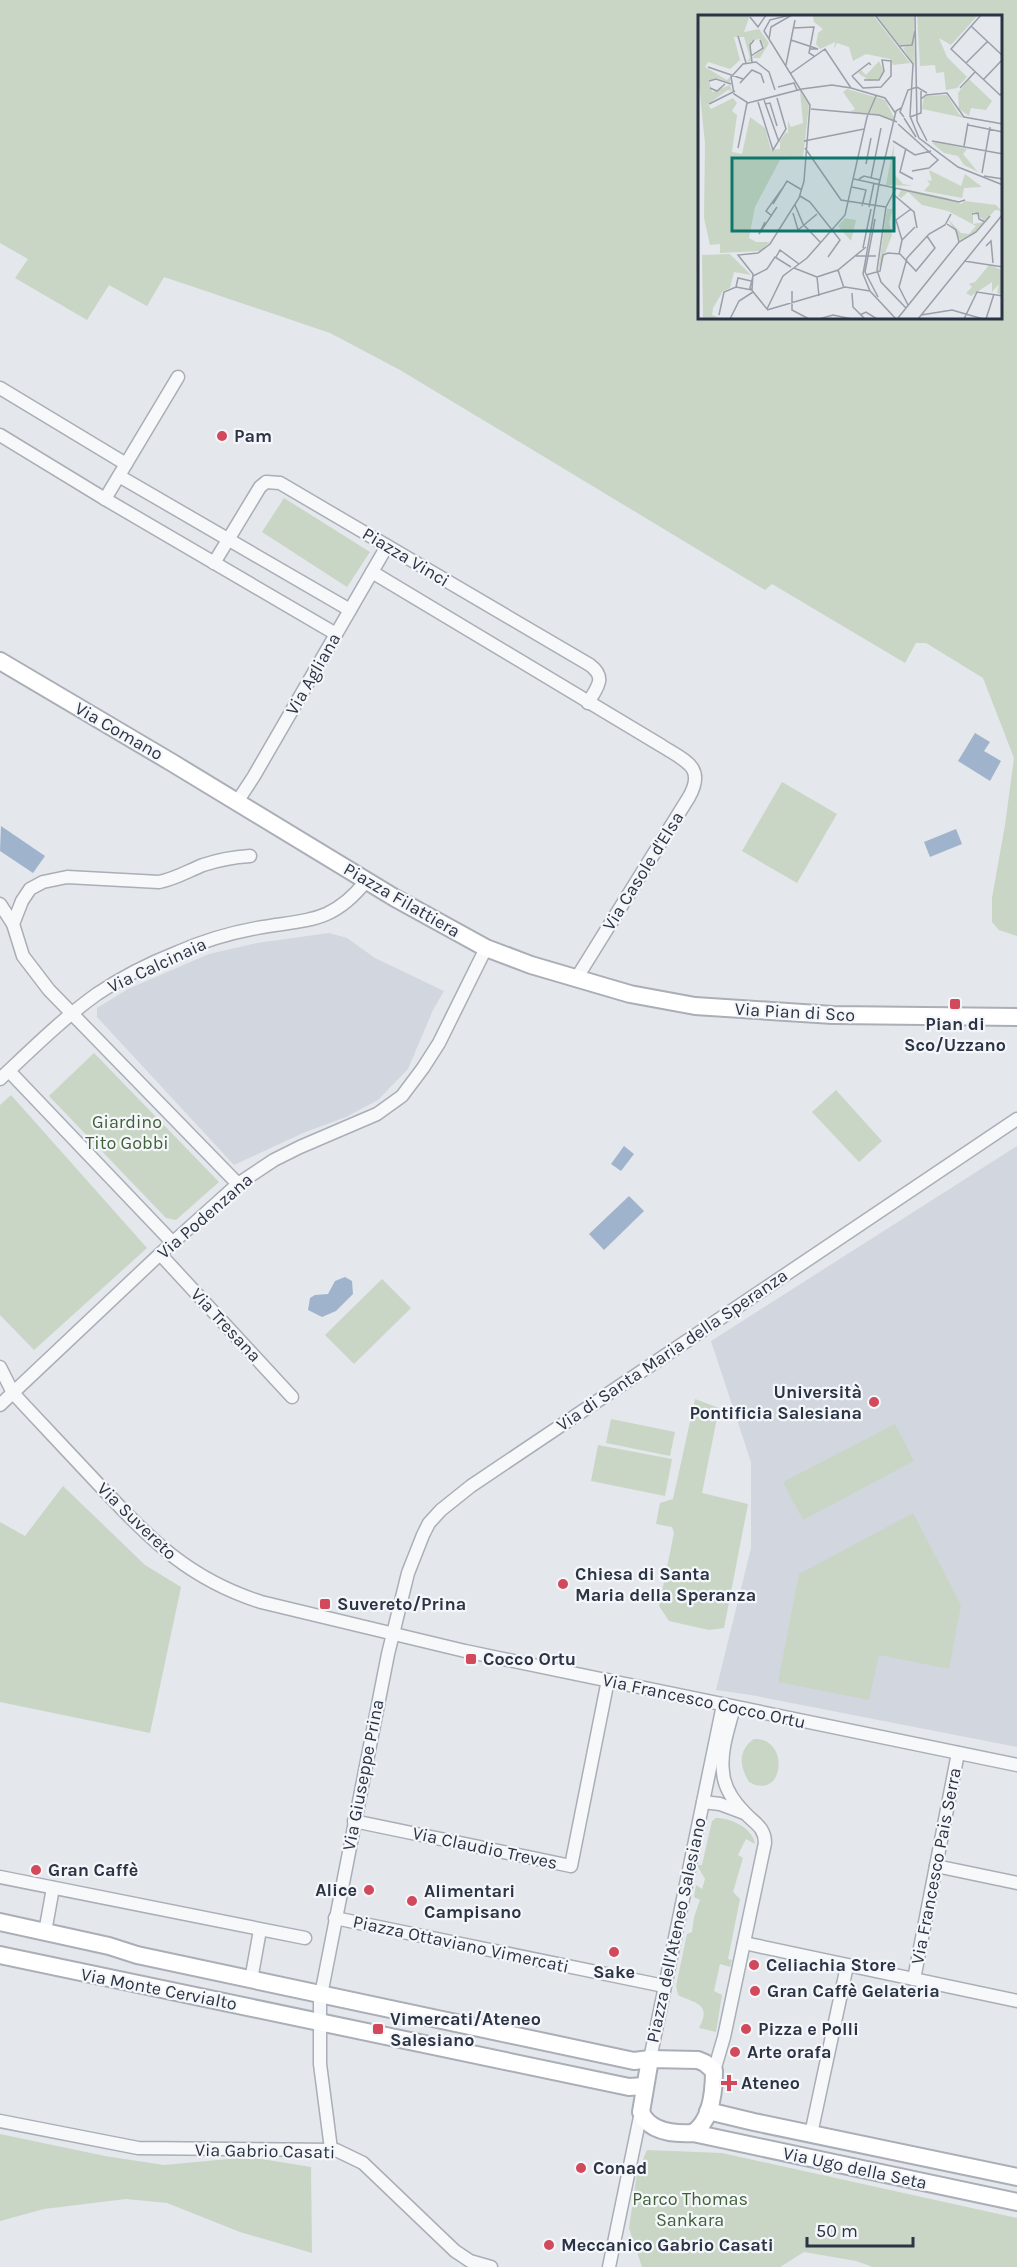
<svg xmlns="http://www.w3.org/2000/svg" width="1017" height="2267" font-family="Karla,sans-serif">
  <rect width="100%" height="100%" fill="#e4e7ec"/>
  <g fill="#d2d6de">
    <path d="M329,933L347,938L375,958L444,991L433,1010L408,1069L378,1100L346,1117L303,1133L234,1165L97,1017V1008L128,989L209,954L257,943Z"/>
    <path d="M1017,1146V1747L751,1695L716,1690L751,1548V1462L711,1341Z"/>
  </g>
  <g fill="#c9d6c5" fill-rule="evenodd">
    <path d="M0,0H1017V936L999,930L992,922V898L1005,825L1014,758L983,678L926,643H916L905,663L772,584L765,590L400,370L330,333L164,277L147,306L109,285L87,320L15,278L28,259L0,243ZM1000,16V318H699V16Z"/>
    <path d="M284,498L370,552L347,587L262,532Z"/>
    <path d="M782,782L837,814L797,883L742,851Z"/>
    <path d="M94,1053L219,1182L176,1220L166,1218L49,1096Z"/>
    <path d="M836,1090L882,1141L859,1162L812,1112Z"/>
    <path d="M11,1095L147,1248L34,1350L0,1315V1105Z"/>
    <path d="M382,1279L411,1308L354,1364L325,1335Z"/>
    <path d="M695,1399L719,1408L702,1493L748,1504L724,1628L709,1630L669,1621L659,1606L674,1533L672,1527L656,1524L660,1503L673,1499Z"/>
    <path d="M611,1419L675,1432L670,1456L606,1443Z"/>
    <path d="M895,1424L914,1461L803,1520L783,1482Z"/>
    <path d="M598,1445L672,1459L665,1496L591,1481Z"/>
    <path d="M63,1486L145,1565L181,1587L150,1733L0,1702V1522L25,1536Z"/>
    <path d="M913,1513L961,1605L949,1669L879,1655L869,1700L778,1682L799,1574Z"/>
    <path d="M754,1739C790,1737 785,1802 749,1782C739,1766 738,1750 754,1739Z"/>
    <path d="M716,1818C731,1818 753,1828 755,1844L746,1839L738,1855L743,1858L733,1892L740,1899L728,1959L732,1960L730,1967L720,1964L714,1991L722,1995L716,2032L699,2028C713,2003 693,2003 678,1995L676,1986L687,1934L692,1932L694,1917L700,1900L694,1897L696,1885L702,1889L705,1879L697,1865H702L712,1821Z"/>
    <path d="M0,2134L105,2156L164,2165L250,2157L311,2167L312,2253L240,2232L167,2203L126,2199L44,2209L0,2221Z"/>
    <path d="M647,2150L722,2153L1017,2218V2267H873L856,2261L804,2252L780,2267H642L629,2228L637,2173Z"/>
  </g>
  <g fill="#9fb4cc">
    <path d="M975,733L990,742L984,751L1001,761L990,781L958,761Z"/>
    <path d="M1,826L45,856L33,873L0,851Z"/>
    <path d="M956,829L962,844L930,857L924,842Z"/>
    <path d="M624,1146L634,1154L621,1171L611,1164Z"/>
    <path d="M629,1196L644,1211L604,1250L589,1234Z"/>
    <path d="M345,1277L352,1281L353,1294L336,1311L322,1317L308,1310L310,1298L315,1295L328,1294L335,1281Z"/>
  </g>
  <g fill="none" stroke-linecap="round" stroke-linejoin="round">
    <g stroke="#a9aeb7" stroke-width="15">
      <g id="street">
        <path d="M0,388L126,464"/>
        <path d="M0,435L105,499L336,634"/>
        <path d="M119,476L350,610"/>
        <path d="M105,499L178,377"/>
        <path d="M214,563L260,487L266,482L280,483L590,665C607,678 597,687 588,703"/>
        <path d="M372,572L662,746C685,761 706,767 689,797L576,979"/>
        <path d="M237,802L254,776L387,546"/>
        <path d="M0,904L13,924"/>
        <path d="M9,1071L173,1243"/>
        <path d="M0,1079C31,1050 62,1019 97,994C122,977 150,963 178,952C203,941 230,933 257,928C307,919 332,924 366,881"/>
        <path d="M238,1184L49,990L23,956L13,924L22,901L30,889L43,882L67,877L159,882C175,879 188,871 203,865C218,860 234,857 250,856"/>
        <path d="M160,1254L292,1397"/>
        <path d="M0,1367L13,1393L26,1407C51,1434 77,1461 102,1488C152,1541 189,1579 261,1602L465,1651L1017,1765"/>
        <path d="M0,1405L160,1254L238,1184L274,1160L300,1147L377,1114L402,1096L423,1068L439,1043L486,948"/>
        <path d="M703,1802L720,1804L744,1813"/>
        <path d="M354,1821L571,1866L608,1680"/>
        <path d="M936,1866L1017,1883"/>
        <path d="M0,1877L305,1938"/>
        <path d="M335,1918L664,1986"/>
        <path d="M45,1932L53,1888"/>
        <path d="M744,1943L1017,2001"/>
        <path d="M914,1979L958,1753"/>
        <path d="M251,1980L260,1930"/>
        <path d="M650,2059L723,1705"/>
        <path d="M714,2071L724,2037L765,1843C765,1827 754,1823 745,1813C734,1802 724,1787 723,1772C720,1751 729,1727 734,1707"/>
        <path d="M0,2121L138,2148L336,2150L363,2163L455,2251L470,2261L491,2267"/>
        <path d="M811,2134L847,1966"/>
        <path d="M331,2149L320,2064V2000L388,1654L408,1573L423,1535L429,1523L441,1510L471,1486L1017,1119"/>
        <path d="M609,2267L641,2112"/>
      </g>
    </g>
    <g stroke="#a9aeb7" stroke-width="20">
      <g id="secondary">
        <path d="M0,661L171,762L395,898L486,948L531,965L630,994L695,1006L833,1015L1017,1017"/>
        <path d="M0,1922L109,1946L137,1955L634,2061L650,2059L698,2060L705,2063L714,2071C714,2091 711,2121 693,2133"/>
        <path d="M0,1955L629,2087L645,2086"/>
        <path d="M650,2059L641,2112C649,2132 675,2134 693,2133L1017,2202"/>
        <path d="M708,2111L754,2122L1017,2177"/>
      </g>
    </g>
    <use href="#street" stroke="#f7f8fa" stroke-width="12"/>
    <use href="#secondary" stroke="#fff" stroke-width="16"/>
  </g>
  <g fill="#d1495b" stroke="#f4f6f9" stroke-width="2">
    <circle cx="222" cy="436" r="6"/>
    <rect x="949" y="998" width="12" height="12" rx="3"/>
    <circle cx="874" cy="1402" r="6"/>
    <circle cx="563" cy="1584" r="6"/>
    <rect x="319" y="1598" width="12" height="12" rx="3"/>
    <rect x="465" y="1653" width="12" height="12" rx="3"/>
    <circle cx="36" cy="1870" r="6"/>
    <circle cx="369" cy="1890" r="6"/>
    <circle cx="412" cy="1901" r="6"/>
    <circle cx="614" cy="1952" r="6"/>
    <circle cx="754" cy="1965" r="6"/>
    <circle cx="755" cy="1991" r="6"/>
    <rect x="372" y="2023" width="12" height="12" rx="3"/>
    <circle cx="746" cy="2029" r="6"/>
    <circle cx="735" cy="2052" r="6"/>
    <path d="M726 2074h6v6h6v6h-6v6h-6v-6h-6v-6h6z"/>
    <circle cx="581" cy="2168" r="6"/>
    <circle cx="549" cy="2245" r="6"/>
  </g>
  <g text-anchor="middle" stroke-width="4.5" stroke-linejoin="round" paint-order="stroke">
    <g font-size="18" font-weight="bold" fill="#2b3445" stroke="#f4f6f9" text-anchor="start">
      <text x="234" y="442">Pam</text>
      <text x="955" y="1030" text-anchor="middle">Pian di<tspan x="955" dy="21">Sco/Uzzano</tspan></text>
      <text x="862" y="1398" text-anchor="end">Università<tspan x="862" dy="21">Pontificia Salesiana</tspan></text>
      <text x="575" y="1580">Chiesa di Santa<tspan x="575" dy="21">Maria della Speranza</tspan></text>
      <text x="337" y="1610">Suvereto/Prina</text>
      <text x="483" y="1665">Cocco Ortu</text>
      <text x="48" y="1876">Gran Caffè</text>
      <text x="357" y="1896" text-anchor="end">Alice</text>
      <text x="424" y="1897">Alimentari<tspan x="424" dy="21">Campisano</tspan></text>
      <text x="766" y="1971">Celiachia Store</text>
      <text x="614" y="1978" text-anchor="middle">Sake</text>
      <text x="767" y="1997">Gran Caffè Gelateria</text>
      <text x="390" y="2025">Vimercati/Ateneo<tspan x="390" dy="21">Salesiano</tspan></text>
      <text x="758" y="2035">Pizza e Polli</text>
      <text x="747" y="2058">Arte orafa</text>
      <text x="741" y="2089">Ateneo</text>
      <text x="593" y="2174">Conad</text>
      <text x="561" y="2251">Meccanico Gabrio Casati</text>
    </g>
    <g font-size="18" fill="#2b3445" stroke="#f4f6f9">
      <text transform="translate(406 557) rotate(31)" y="6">Piazza Vinci</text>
      <text transform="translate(313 674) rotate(-60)" y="6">Via Agliana</text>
      <text transform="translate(119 731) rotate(30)" y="6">Via Comano</text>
      <text transform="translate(643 871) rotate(-58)" y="6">Via Casole d'Elsa</text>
      <text transform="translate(402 900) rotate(30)" y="6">Piazza Filattiera</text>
      <text transform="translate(157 965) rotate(-25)" y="6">Via Calcinaia</text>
      <text transform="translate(795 1012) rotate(3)" y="6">Via Pian di Sco</text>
      <text transform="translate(205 1216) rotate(-41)" y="6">Via Podenzana</text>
      <text transform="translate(226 1325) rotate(47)" y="6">Via Tresana</text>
      <text transform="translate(672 1350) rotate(-34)" y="6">Via di Santa Maria della Speranza</text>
      <text transform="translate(137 1521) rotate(44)" y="6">Via Suvereto</text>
      <text transform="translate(704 1701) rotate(12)" y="6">Via Francesco Cocco Ortu</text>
      <text transform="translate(363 1775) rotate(-79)" y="6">Via Giuseppe Prina</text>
      <text transform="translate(485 1848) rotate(12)" y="6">Via Claudio Treves</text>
      <text transform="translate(936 1866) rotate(-79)" y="6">Via Francesco Pais Serra</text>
      <text transform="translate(676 1930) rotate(-78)" y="6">Piazza dell'Ateneo Salesiano</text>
      <text transform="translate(461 1944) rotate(12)" y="6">Piazza Ottaviano Vimercati</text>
      <text transform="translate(159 1989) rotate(11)" y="6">Via Monte Cervialto</text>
      <text transform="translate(265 2151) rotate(1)" y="6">Via Gabrio Casati</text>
      <text transform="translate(855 2168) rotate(12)" y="6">Via Ugo della Seta</text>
    </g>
    <g font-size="18" fill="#3f6138" stroke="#f4f6f9">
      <text x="127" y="1128">Giardino<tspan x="127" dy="21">Tito Gobbi</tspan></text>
      <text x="690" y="2205">Parco Thomas<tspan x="690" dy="21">Sankara</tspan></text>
    </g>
  </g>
  <g transform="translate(698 15)">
    <rect width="304" height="304" fill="#e4e7ec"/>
    <path d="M0,0H52L46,17L61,14L71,28L62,43H54L66,31L61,24L53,26V46H49L52,43L46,22H36L42,45L32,54L10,47L7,52L29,65L33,61L32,68L19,63L11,65L14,77L32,70L34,76L30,75L10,89L13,94L35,83L39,88L34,96L39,100L34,137L44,139L52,102L67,113L73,135L82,134V126L88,117L90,119V106L93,112L105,108L102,76L111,90L105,143L82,145L57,192L51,223L58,227H72L62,236L22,238V229L12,230L6,203L7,129L0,59ZM115,0H175L212,48L195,50L192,44L168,39L155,46L151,32L139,28L136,34L137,27L122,34L118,29L120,18L125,14L116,7ZM178,0H216L217,50L213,36L217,52L205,33L214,29L202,31ZM219,0H280L253,30L241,23L249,42L269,62L259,73L248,75L246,57L238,58L237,50L222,51ZM181,46L186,57L181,64L172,66L160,58L163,55L168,60ZM271,64L294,86L288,95L273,93L271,101L261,94L260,78ZM149,74L177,82L170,98H150L157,94L145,77ZM249,80L261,99L267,103L224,94L226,81ZM178,82L187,85L198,106L172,98ZM238,127L269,134L265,139L280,157L266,150L260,141L246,138L234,128ZM196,128L195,158L205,169L215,171L188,170ZM231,155L263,171L267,159L284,172L266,173L264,183L226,176L232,169L229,165L234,166ZM198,172L250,183L263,189L267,186L298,190L304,196L297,195L287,206L275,197V209L287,207L277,218L262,225L250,204L263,218L271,219L278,211L250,196L224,190L210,177L203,183L200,181L203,175ZM189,194H195L191,207L194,220L180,257ZM147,203L158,205L153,226L140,211ZM32,239L53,260L36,257L32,273L25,276L15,293L14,300L24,304H5L4,240ZM291,250L304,255V280L299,278L301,269L294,277V267L273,281L268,278L274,272L271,269L277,267Z" fill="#c9d6c5"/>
    <path fill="none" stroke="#9a9fa9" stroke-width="1.5" d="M177,0L215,49L212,101L221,123L260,152L305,170M217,0L219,106L229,126M283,0L253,34L302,80L305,77M52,2L60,12L68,0M273,11L305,41M95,13L116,12L111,38L116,41M40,21L48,48M71,24L73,12L94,0M93,25L120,34H112M202,31L214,30L217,16M53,41L65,33L62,25M54,47L52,30L56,25M268,48L290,26M88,50L97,5M10,52L45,64M93,58L127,34L153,73M154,61L165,73L183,72L193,61V46L184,45L186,56L181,65H166M154,61L171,48L173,50M285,65L305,44M11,66L18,64L33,69M42,68L54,55L63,59L66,68M80,72L96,68L99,75M12,73L19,76L27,69M262,73L277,57M104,74L134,70L153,73L187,83L198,99M77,75L71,57L58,47L45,49L33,62L36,79L50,88L104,74M223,84L228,80L249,78L266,102L305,109M66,85L81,127M60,87L75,135L88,114L79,83M11,89L37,76M67,89L72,88L79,111M113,94L181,100L199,107M206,102L202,97L210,75L219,72L229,78M212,102L223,98V76M206,103L218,122M200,109L240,145L231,153L214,156M270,110L305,117M106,126L166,114M195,126L217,140L233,136M234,126L305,139M266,131L270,108M40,133L49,88M107,133L143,185L188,192M208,133L202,157L215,164M168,149L173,123M284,158L292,112M286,161L305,164M173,163L183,113M156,164L261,187L267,185M161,164L166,161L182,165M181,169L165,259L172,276L198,304M181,169L198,96L203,93M154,172L168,175L164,191M198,173L188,192L179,255L183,267L208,293M196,180L216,197L219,213M102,181L112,187L142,225L130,242M75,189L89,166L104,175M97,190L105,209L122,227M171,192L176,168M95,198L100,215L119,199M274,199L280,198L281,204L287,207M74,201L68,196L84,174M177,204L167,257L180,282M67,207L61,219L79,192M249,209L258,215L261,227M204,225L217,212M288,231L293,226L295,248M165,233L173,194M201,239L204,225L198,205L213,194M158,241H178M78,242L82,235L101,249M266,246L305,252M96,253L119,262M140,255L146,273M168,260L182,256L185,240L190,238L202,239L218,256L237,233L229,221M119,262L140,255L168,232M119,262L121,281M38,272L40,263L53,266M54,275L55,259L40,240L60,238L72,229L101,183L106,166L112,90L66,16L72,5L92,0M94,276V295L111,304M154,278L155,292L167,304M210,290L201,272L209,243L231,219L247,210L253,199M69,294L85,261L109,243L147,200L169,102L178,81M69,294L52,273L55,261L69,254L77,242L93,252M69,295L147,272L172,276M21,300L26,277L38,272L54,275M162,300L168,297L179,304M223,300L254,295L285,304M200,303L261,227L278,217L292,201M32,304L41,286L55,277M121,304L135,300L154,304M220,304L305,199M266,304L279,277L305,281M288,304L296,279"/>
    <path fill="#0f766e" fill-opacity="0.15" stroke="#0f766e" stroke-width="3" d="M34,143H196V216H34Z"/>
    <rect width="304" height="304" fill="none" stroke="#2b3445" stroke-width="3"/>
  </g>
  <path d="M807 2237v9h106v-9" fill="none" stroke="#2b3445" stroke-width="3"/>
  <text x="816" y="2237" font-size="18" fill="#2b3445" stroke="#f4f6f9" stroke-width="4.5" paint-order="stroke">50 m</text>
</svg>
